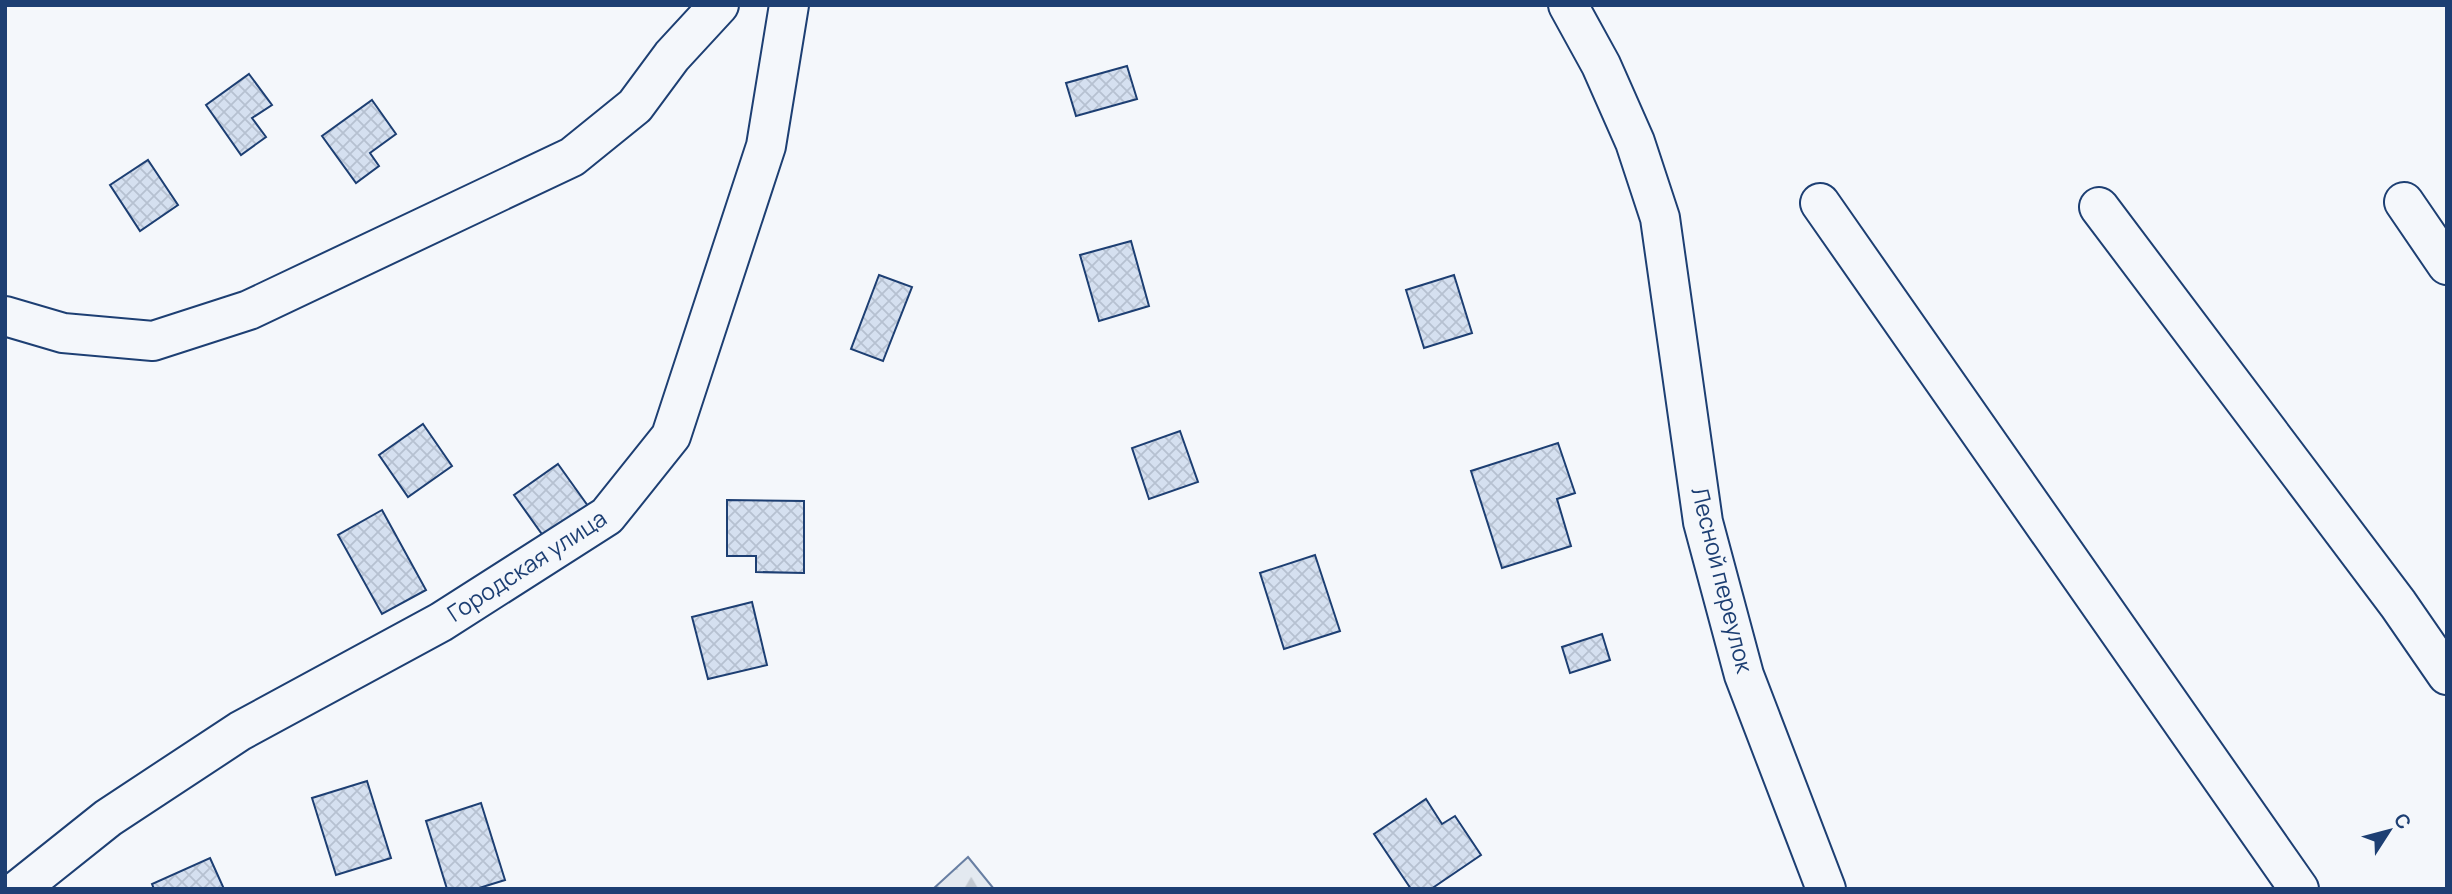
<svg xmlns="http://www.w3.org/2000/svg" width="2452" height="894" font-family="Manrope,sans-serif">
  <defs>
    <pattern id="forest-firs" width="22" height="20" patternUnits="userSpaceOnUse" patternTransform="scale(1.75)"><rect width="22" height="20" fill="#e3e9f0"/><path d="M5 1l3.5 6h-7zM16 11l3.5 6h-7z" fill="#c2c9d1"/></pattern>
    <pattern id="building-cross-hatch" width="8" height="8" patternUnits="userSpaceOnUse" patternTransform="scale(1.75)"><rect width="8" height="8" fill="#d5e0f0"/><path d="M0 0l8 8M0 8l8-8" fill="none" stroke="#b6c1d1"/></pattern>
  </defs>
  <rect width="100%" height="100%" fill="#f4f7fb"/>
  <path fill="url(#forest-firs)" stroke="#687fa3" stroke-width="2" d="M968,857L994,889H933Z"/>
  <g fill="url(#building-cross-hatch)" stroke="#1d3f73" stroke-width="2">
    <path d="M1127,66L1137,99L1076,116L1066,83Z"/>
    <path d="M249,74L272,105L252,118L266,137L241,155L206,105Z"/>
    <path d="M372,100L396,134L370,153L379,166L356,183L322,136Z"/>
    <path d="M148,160L178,205L140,231L110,185Z"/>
    <path d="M1131,241L1149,306L1099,321L1080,255Z"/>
    <path d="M879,275L912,287L883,361L851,349Z"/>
    <path d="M1454,275L1472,333L1424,348L1406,290Z"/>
    <path d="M423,424L452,466L408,497L379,455Z"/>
    <path d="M1180,431L1198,482L1149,499L1132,448Z"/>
    <path d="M1558,443L1575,493L1557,499L1571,546L1502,568L1471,471Z"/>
    <path d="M558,464L588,506L544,537L514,495Z"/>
    <path d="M727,500L804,501V573L756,572V556H727Z"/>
    <path d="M382,510L426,590L382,614L338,535Z"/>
    <path d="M1315,555L1340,631L1284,649L1260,573Z"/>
    <path d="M752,602L767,665L708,679L692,617Z"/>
    <path d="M1602,634L1610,660L1570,673L1562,647Z"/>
    <path d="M367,781L391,858L336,875L312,798Z"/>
    <path d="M1426,799L1442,824L1455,816L1481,855L1431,889H1411L1374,834Z"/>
    <path d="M481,803L505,880L476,889H447L426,821Z"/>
    <path d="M210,858L224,889H154L152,884Z"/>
  </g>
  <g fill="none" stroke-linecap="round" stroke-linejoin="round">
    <g stroke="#1d3f73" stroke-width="42">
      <g id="minor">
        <path d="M1568,5L1601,65L1635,142L1660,218L1703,522L1744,675L1826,889"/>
        <path d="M2404,202L2447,265"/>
        <path d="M1820,203L2299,889"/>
        <path d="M2099,207L2398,604L2447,675"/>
        <path d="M5,316L63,333L153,341L249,310L572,157L635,106L672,56L719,5"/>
        <path d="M19,889L108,818L240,731L441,622L607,516L671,436L766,146L789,5"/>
      </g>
    </g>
    <use href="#minor" stroke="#f4f7fb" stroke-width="38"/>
  </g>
  <g text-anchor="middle" stroke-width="5" stroke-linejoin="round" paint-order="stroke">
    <g font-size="23" fill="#1d3f73" stroke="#f4f7fb">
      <text transform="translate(527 566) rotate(-33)" y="8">Городская улица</text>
      <text transform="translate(1722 580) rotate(76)" y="8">Лесной переулок</text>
    </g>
  </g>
  <rect width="2452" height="894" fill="none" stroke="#1d3f73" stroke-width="14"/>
  <g transform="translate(2389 831) rotate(54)" stroke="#f4f7fb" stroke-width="5" paint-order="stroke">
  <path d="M0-5L12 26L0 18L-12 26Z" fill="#1d3f73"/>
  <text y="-10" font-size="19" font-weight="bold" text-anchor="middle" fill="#1d3f73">С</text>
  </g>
</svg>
